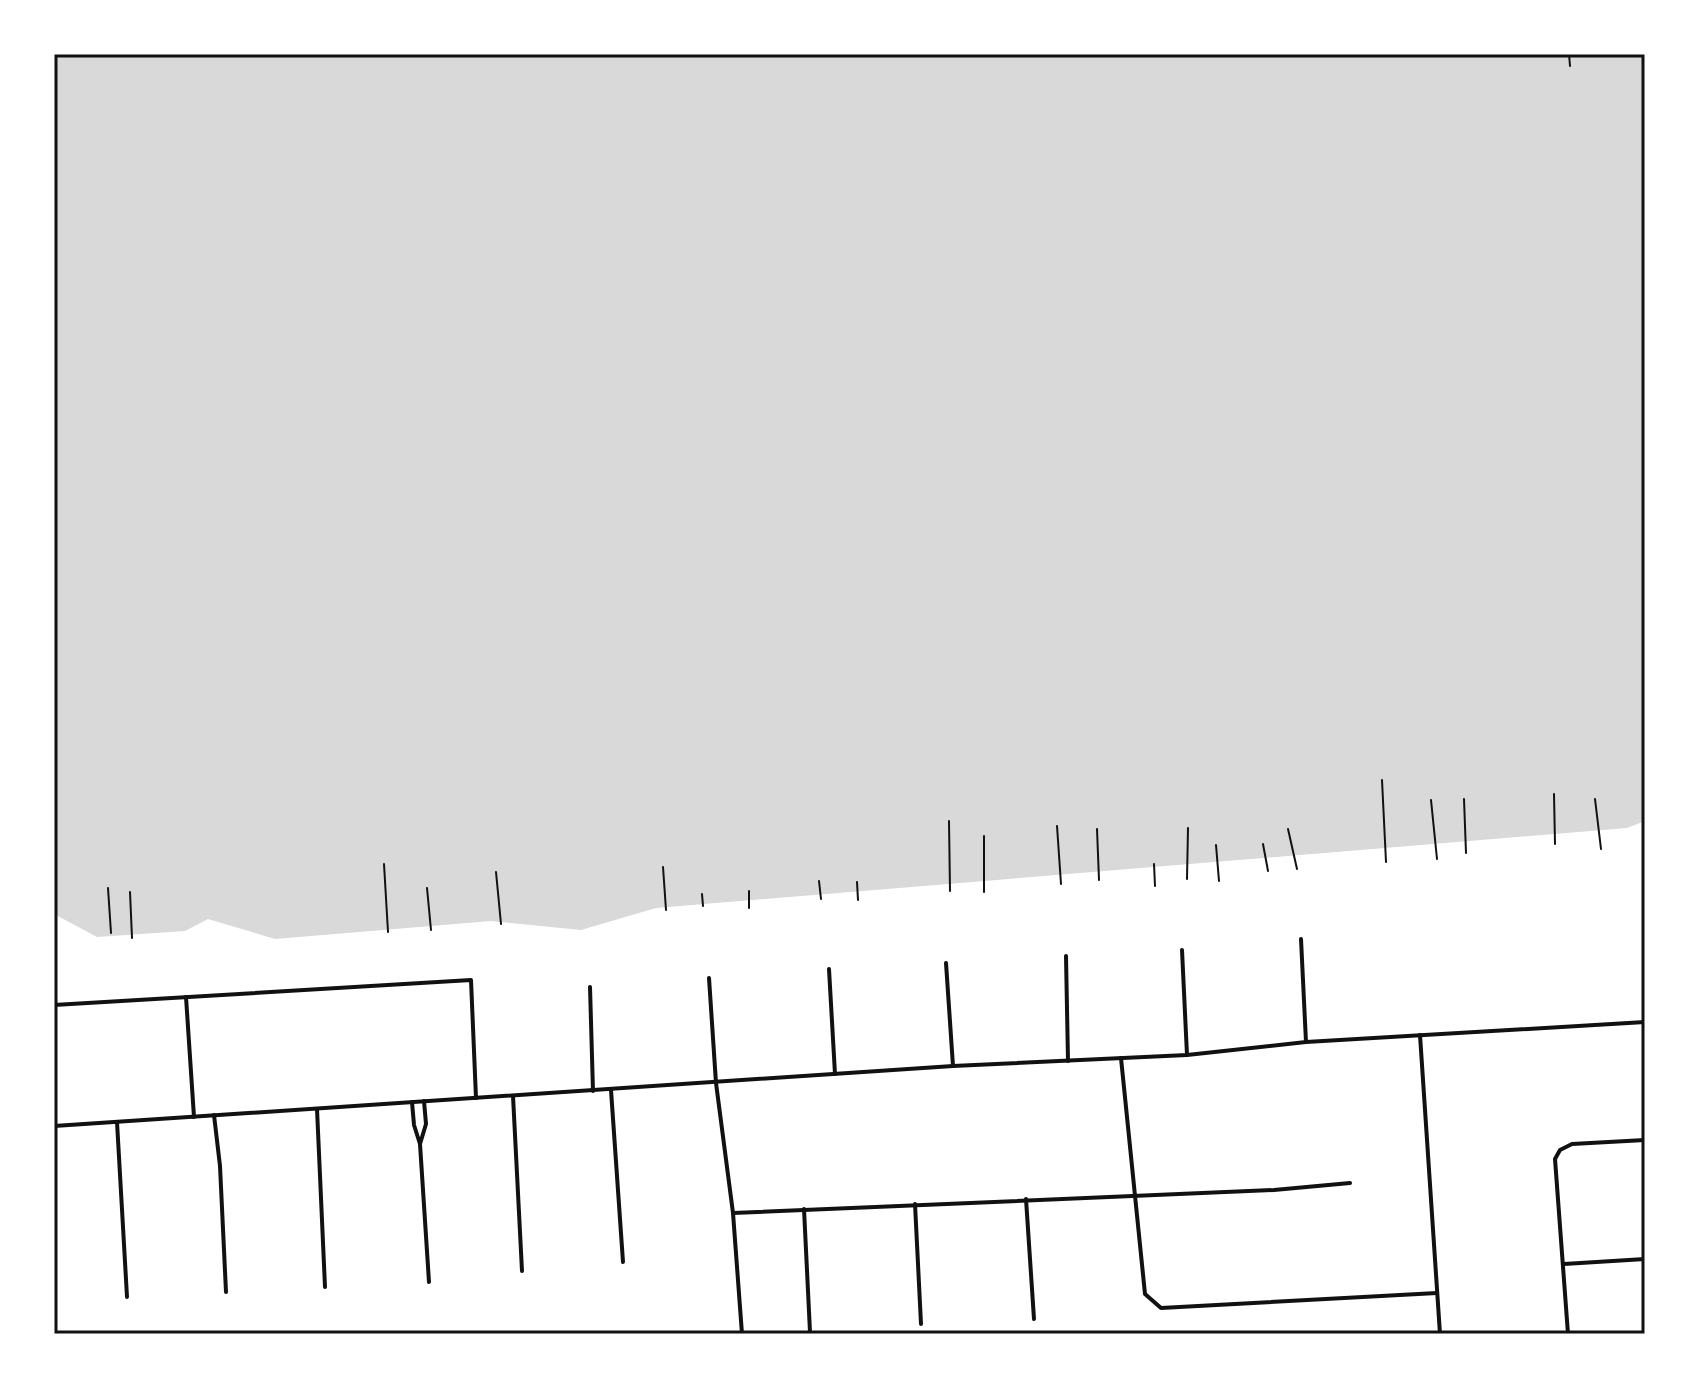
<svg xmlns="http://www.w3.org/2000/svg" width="1699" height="1388" font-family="Quicksand,sans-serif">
  <rect width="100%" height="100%" fill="#fff"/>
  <path fill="#d9d9d9" d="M54,54H1645V821L1627,828L656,908L581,930L491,921L275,939L208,919L185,931L97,937L54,914Z"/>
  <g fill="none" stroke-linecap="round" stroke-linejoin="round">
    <g stroke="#111" stroke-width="2">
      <path d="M1569,54L1570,66"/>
      <path d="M1382,780L1386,862"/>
      <path d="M1554,794L1555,844"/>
      <path d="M1464,799L1466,853"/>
      <path d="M1595,799L1601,849"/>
      <path d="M1431,800L1437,859"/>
      <path d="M949,821L950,891"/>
      <path d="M1057,826L1061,884"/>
      <path d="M1097,829L1099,880"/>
      <path d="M1288,829L1297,869"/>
      <path d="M1263,844L1268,871"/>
      <path d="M1216,845L1219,881"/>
      <path d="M384,864L388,932"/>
      <path d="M1154,864L1155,886"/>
      <path d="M663,867L666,910"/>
      <path d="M496,872L501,924"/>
      <path d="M1187,879L1188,828"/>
      <path d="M819,881L821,899"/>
      <path d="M857,882L858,900"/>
      <path d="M108,888L111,933"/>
      <path d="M427,888L431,930"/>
      <path d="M749,891V908"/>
      <path d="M130,892L132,938"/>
      <path d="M984,892V836"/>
      <path d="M702,894L703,906"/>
    </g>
    <g stroke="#111" stroke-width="4">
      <path d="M1301,939L1306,1042"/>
      <path d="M1182,950L1187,1055"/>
      <path d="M1066,956L1068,1061"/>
      <path d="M946,963L953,1066"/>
      <path d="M829,969L835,1074"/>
      <path d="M709,978L716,1083L733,1213L742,1334"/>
      <path d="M590,987L593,1091"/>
      <path d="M186,997L194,1117"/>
      <path d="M54,1005L471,980L476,1098"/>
      <path d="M1121,1058L1145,1294L1161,1308L1437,1293"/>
      <path d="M611,1090L623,1262"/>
      <path d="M513,1096L522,1271"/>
      <path d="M412,1102L414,1125L420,1144L426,1124L424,1101"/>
      <path d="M317,1109L325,1287"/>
      <path d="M214,1115L220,1166L226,1292"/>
      <path d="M117,1122L127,1297"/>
      <path d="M420,1144L429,1282"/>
      <path d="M1026,1199L1034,1319"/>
      <path d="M915,1204L921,1324"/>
      <path d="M804,1209L810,1332"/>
      <path d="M733,1213L1274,1190L1350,1183"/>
      <path d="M1564,1264L1645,1259"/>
      <path d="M1568,1334L1555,1159L1560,1150L1572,1144L1645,1140"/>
    </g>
    <g stroke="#111" stroke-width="4">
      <path d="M1420,1035L1440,1334"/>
      <path d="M54,1126L953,1066L1187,1055L1306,1042L1645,1022"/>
    </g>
  </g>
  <rect width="1699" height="1388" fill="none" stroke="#ffffff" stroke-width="112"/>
  <rect x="56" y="56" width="1587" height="1276" fill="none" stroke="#111" stroke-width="3"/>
</svg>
